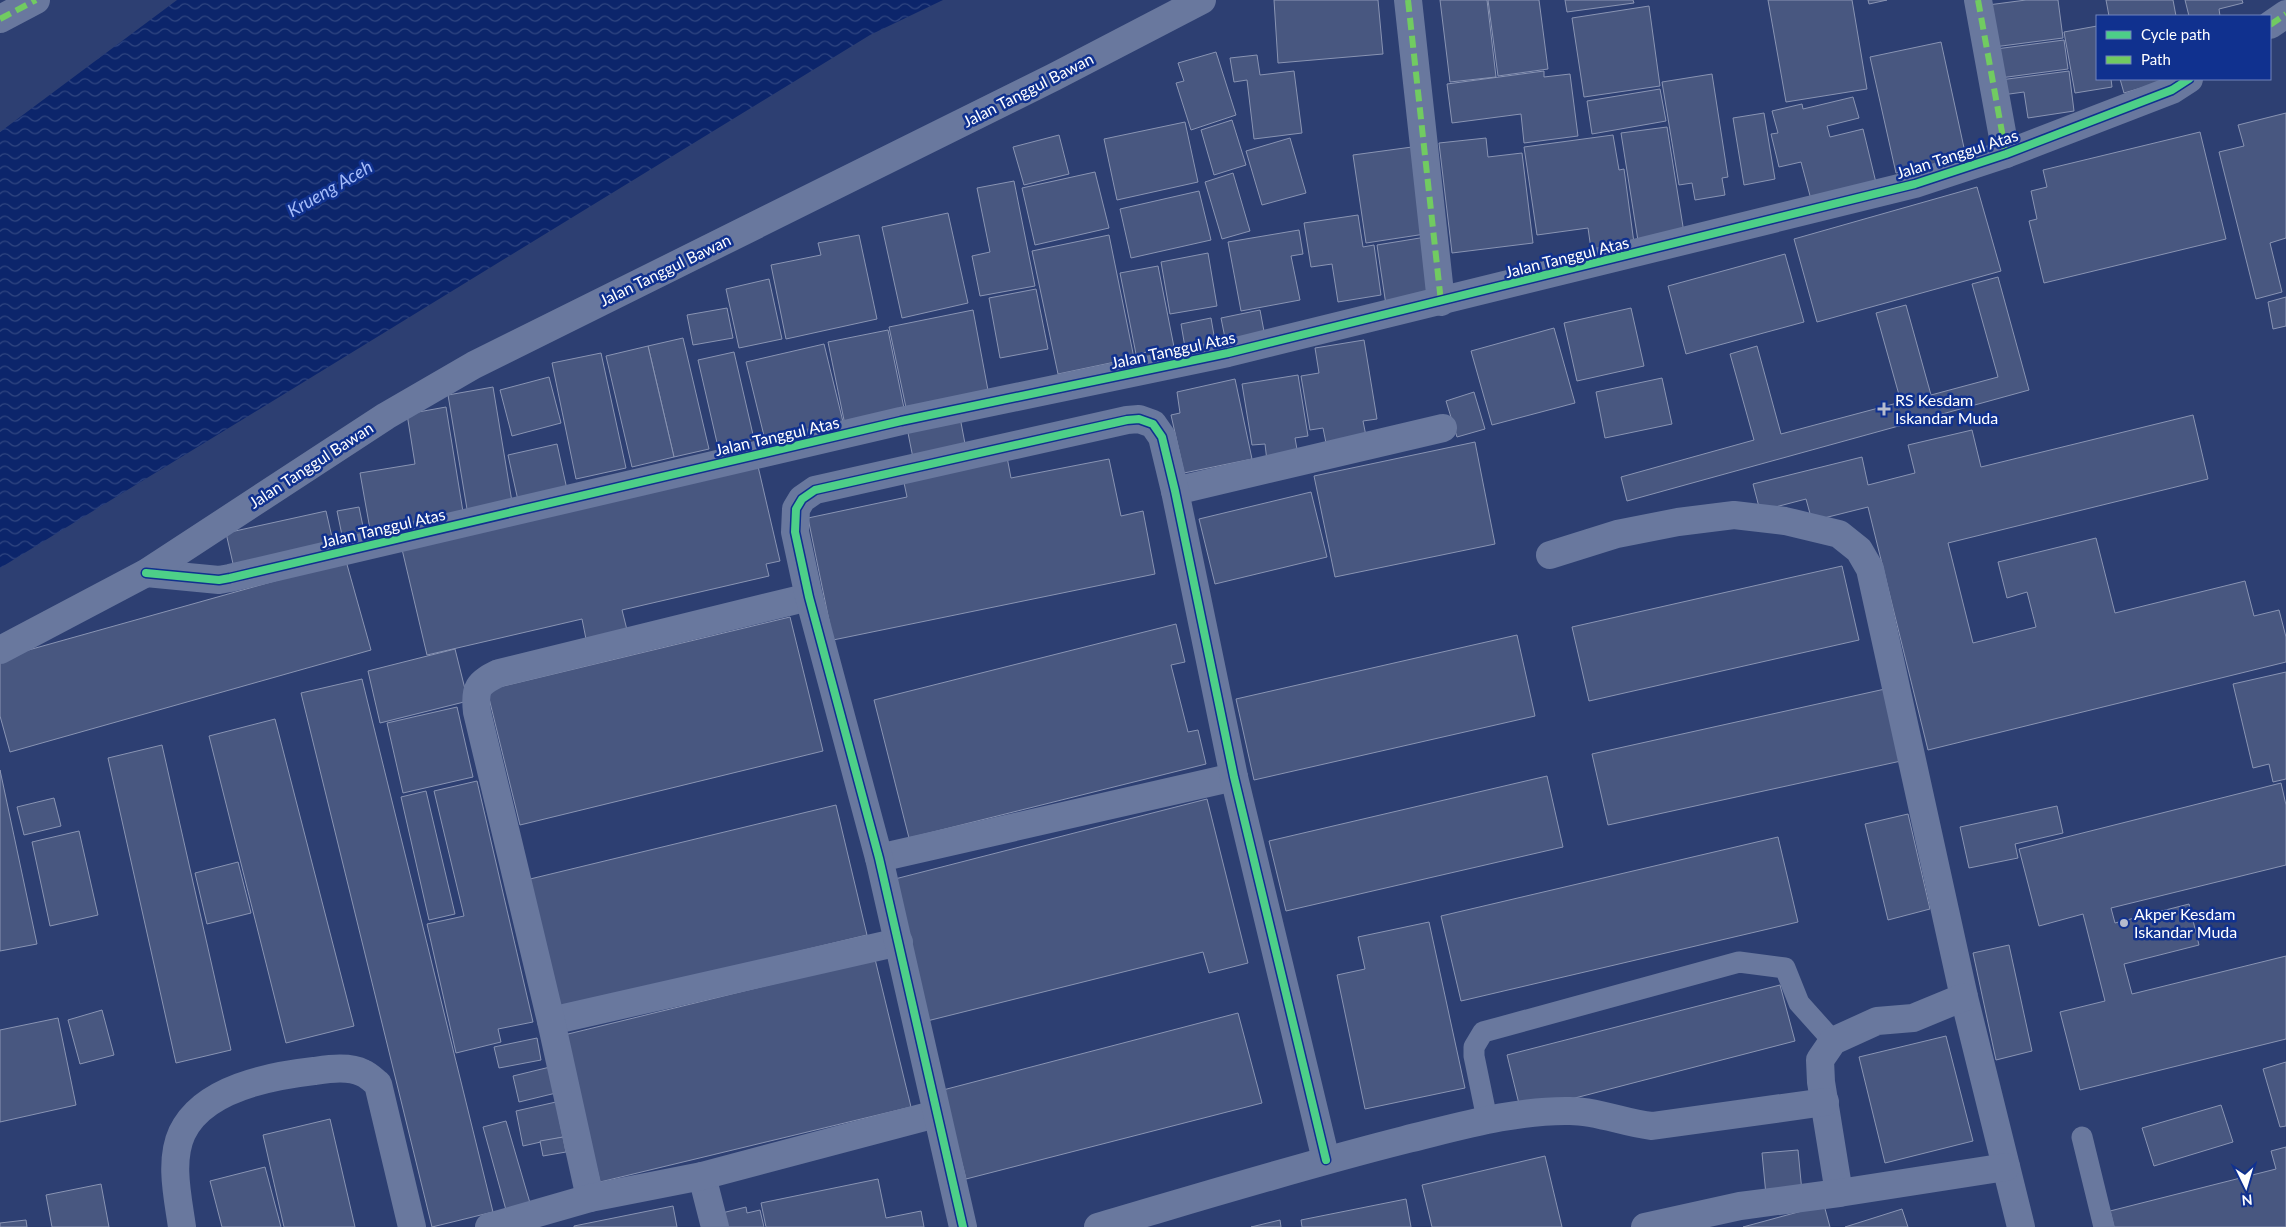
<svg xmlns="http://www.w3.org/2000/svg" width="2286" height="1227" font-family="Lato,sans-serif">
  <defs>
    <pattern id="water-waves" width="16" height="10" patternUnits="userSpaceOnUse" patternTransform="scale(1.25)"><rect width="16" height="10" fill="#0c256b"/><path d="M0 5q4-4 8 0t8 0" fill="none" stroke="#304681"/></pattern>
  </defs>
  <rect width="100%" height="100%" fill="#2d3f72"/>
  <path fill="url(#water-waves)" d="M177,0H943L870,35L0,568V132Z"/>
  <g fill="#485780" stroke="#8994b3">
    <path d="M1274,0H1378L1383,54L1278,63Z"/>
    <path d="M1440,0H1487L1496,77L1450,82Z"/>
    <path d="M1488,0H1539L1548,69L1498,76Z"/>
    <path d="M1565,0H1633L1634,3L1567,12Z"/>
    <path d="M1768,0H1852L1867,89L1786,102Z"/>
    <path d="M1868,0H1887L1869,4Z"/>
    <path d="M2026,0H2058L2063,38L1994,47L1988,5Z"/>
    <path d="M2106,0H2173L2176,16H2109Z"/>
    <path d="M2185,0H2242L2243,3L2219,9L2220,16H2189Z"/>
    <path d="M1649,6L1660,86L1584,97L1572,18Z"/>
    <path d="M2097,26V79H2111L2112,87L2075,93L2064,32Z"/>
    <path d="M2064,40L2068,69L2000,78L1996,49Z"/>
    <path d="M1941,42L1966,157L1896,173L1870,57Z"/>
    <path d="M1216,52L1236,115L1191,130L1176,83L1184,81L1178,63Z"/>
    <path d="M1257,55L1260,75L1294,71L1302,133L1254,139L1247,80L1234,82L1230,58Z"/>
    <path d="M1544,71V77L1570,74L1578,136L1524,143L1521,114L1452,123L1447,84Z"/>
    <path d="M2069,71L2074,111L2028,118L2024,92L2002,95L2000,80Z"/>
    <path d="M1712,74L1728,177L1722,178L1725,195L1695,200L1692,183L1679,185L1662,82Z"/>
    <path d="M2120,79H2172L2124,93Z"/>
    <path d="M1660,89L1666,121L1592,134L1587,101Z"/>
    <path d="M1853,97L1859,118L1827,126L1830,137L1863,129L1878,191L1813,207L1801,162L1779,167L1771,134L1778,133L1772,111L1802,104L1803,109Z"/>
    <path d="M1764,113L1775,179L1744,185L1733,118Z"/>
    <path d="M2286,113V238L2270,243L2282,292L2256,299L2219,152L2244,146L2238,125Z"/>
    <path d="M1232,120L1246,165L1214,175L1201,130Z"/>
    <path d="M1185,122L1198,182L1117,200L1104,139Z"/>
    <path d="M1667,127L1685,239L1639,247L1621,133Z"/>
    <path d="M2200,132L2226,239L2044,283L2029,221L2037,219L2031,191L2047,187L2043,170Z"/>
    <path d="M1059,135L1069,174L1024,185L1013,147Z"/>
    <path d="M1613,135L1619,170L1624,169L1634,243L1591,249L1588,228L1537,235L1524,147Z"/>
    <path d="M1290,138L1306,193L1262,205L1246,151Z"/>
    <path d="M1486,138L1488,157L1522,153L1533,243L1452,253L1439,143Z"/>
    <path d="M1412,147L1425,234L1366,243L1353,155Z"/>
    <path d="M1095,172L1109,228L1035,245L1022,188Z"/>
    <path d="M1233,173L1250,231L1222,239L1205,182Z"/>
    <path d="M1014,181L1035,286L980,296L972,256L990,252L977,188Z"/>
    <path d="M1977,187L2001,271L1817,322L1794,239Z"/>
    <path d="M1199,191L1211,240L1131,258L1120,209Z"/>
    <path d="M948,213L968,303L902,318L882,227Z"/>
    <path d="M1358,215L1363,247L1374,245L1381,295L1338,302L1332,264L1311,267L1304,223Z"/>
    <path d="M1299,230L1303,254L1291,256L1300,300L1241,311L1228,242Z"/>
    <path d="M859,235L877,319L786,339L771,265L821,255L818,243Z"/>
    <path d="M1109,235L1134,358L1058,374L1032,251Z"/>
    <path d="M1426,237L1435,297L1386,305L1377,245Z"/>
    <path d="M1208,253L1217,306L1170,314L1161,262Z"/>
    <path d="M1785,254L1804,322L1686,354L1668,286Z"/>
    <path d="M1158,266L1174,347L1136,354L1120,273Z"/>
    <path d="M1998,277L2029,390L1627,501L1621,477L1754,440L1730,354L1757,346L1781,434L1901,402L1876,313L1906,305L1931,395L1998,377L1972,284Z"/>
    <path d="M769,279L782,339L739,348L726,289Z"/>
    <path d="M1036,289L1048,349L1000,358L989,298Z"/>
    <path d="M2286,297V326L2273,329L2268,302Z"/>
    <path d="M727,308L733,338L693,345L687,315Z"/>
    <path d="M1631,308L1644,366L1577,381L1564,323Z"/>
    <path d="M973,310L990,401L908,417L889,327Z"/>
    <path d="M1260,310L1266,342L1227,348L1221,318Z"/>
    <path d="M1211,318L1216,347L1186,353L1181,324Z"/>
    <path d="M1554,328L1575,403L1492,425L1471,351Z"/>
    <path d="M888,330L905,413L845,425L828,342Z"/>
    <path d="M683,338L709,449L674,457L648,346Z"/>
    <path d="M1364,340L1377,419L1363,421L1366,436L1326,443L1323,428L1310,430L1301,376L1319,373L1315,348Z"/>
    <path d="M824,344L844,426L766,444L746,362Z"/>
    <path d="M648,346L674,457L632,467L606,356Z"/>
    <path d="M734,352L754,439L718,447L698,360Z"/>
    <path d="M601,353L626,468L576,479L552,363Z"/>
    <path d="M1298,375L1308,436L1295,438L1298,455L1267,461L1265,444L1252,445L1242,384Z"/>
    <path d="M549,377L561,423L512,436L500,390Z"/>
    <path d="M1662,378L1672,424L1605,438L1596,392Z"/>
    <path d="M1235,379L1252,459L1184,473L1171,415L1180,413L1177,392Z"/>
    <path d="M493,387L513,508L468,515L448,395Z"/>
    <path d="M1474,392L1485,429L1457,437L1446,401Z"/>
    <path d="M446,407L464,518L371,535L360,473L415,464L407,414Z"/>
    <path d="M959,412L966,449L913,458L906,423Z"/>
    <path d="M2193,415L2208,479L1948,543L1973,643L2036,627L2027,592L2007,598L1998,562L2096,538L2115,613L2245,581L2254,616L2279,610L2286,637V662L1928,750L1868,507L1812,521L1806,499L1760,511L1753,484L1862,457L1868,485L1915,473L1908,445L1972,430L1981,467Z"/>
    <path d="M1475,442L1495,544L1335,577L1314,476Z"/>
    <path d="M557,444L568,494L519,505L508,455Z"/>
    <path d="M1007,457L1011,478L1109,459L1121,516L1143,511L1155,574L833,640L808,518L907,497L903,478Z"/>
    <path d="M757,462L780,561L766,564L769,576L622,610L627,630L586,639L582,619L427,655L401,545Z"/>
    <path d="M1311,492L1327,557L1215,584L1199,519Z"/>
    <path d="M359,507L366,541L344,545L337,511Z"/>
    <path d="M326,511L334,546L234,568L226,533Z"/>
    <path d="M346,561L371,650L10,752L0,716V658Z"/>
    <path d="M1842,566L1859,640L1589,701L1572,627Z"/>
    <path d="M790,617L823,751L520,825L487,690Z"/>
    <path d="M1176,624L1185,662L1171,665L1188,732L1198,730L1206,764L909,838L874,700Z"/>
    <path d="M1517,635L1535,716L1254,780L1236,699Z"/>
    <path d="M455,649L468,701L380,723L368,671Z"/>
    <path d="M2286,672V779L2273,782L2269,764L2253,768L2233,684Z"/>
    <path d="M362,679L493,1212L432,1227L301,693Z"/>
    <path d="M1885,689L1901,761L1608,825L1592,754Z"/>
    <path d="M457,707L473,777L403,793L387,723Z"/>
    <path d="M275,719L354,1026L286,1043L209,736Z"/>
    <path d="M162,745L231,1050L176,1063L108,758Z"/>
    <path d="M0,770L37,944L0,951Z"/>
    <path d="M1547,776L1563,847L1286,911L1269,841Z"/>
    <path d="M477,781L533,1022L498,1029L501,1042L456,1053L427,924L464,916L434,791Z"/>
    <path d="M2281,783L2286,805V865L2111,908L2115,923L2189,904L2199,945L2124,964L2132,994L2286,956V1039L2080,1090L2060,1012L2105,1001L2083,914L2039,926L2019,849Z"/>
    <path d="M426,791L455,914L429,920L401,797Z"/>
    <path d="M54,798L61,826L24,835L17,807Z"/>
    <path d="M1207,799L1248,963L1209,973L1203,952L927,1021L891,880Z"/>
    <path d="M836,805L867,935L558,1009L526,880Z"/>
    <path d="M2057,806L2063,833L2015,844L2018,858L1969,868L1960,827Z"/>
    <path d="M1908,814L1930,909L1888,920L1865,824Z"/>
    <path d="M79,831L98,915L50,926L32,842Z"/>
    <path d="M1778,837L1798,922L1461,1001L1441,916Z"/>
    <path d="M238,862L251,913L207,924L195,873Z"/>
    <path d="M1429,922L1465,1088L1365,1109L1337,975L1365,969L1358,937Z"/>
    <path d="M2009,945L2032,1051L1996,1060L1973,953Z"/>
    <path d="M875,959L911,1107L600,1182L564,1035Z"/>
    <path d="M1780,985L1795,1041L1521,1112L1507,1055Z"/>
    <path d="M102,1010L114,1055L80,1064L68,1020Z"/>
    <path d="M1238,1013L1262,1103L966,1179L943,1090Z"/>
    <path d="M58,1018L76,1105L0,1122V1030Z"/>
    <path d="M1946,1036L1973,1141L1885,1163L1859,1057Z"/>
    <path d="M537,1038L541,1060L499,1068L494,1047Z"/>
    <path d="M2286,1062V1126L2280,1127L2263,1069Z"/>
    <path d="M550,1067L556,1093L519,1102L513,1076Z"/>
    <path d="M556,1102L563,1137L523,1146L516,1111Z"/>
    <path d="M2221,1105L2233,1142L2154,1166L2142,1128Z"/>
    <path d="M330,1119L355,1227H284L263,1135Z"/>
    <path d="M506,1121L530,1203L506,1210L483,1127Z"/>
    <path d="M563,1137L566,1152L543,1156L540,1141Z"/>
    <path d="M2286,1147V1227H2114L2110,1211L2276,1169L2271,1151Z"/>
    <path d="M1798,1150L1802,1192L1766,1195L1762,1153Z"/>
    <path d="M1545,1156L1562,1227H1432L1422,1185Z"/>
    <path d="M265,1167L281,1227H222L210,1181Z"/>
    <path d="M878,1179L886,1218L921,1211L924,1227H766L761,1203Z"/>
    <path d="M101,1184L109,1227H52L46,1195Z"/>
    <path d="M1406,1199L1411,1227H1302L1301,1220Z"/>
    <path d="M1824,1205L1830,1227H1743Z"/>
    <path d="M673,1206L677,1227H574V1226Z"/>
    <path d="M746,1207L747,1213L760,1210L764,1227H725L722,1213Z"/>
    <path d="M1902,1209L1908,1227H1845Z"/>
    <path d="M26,1220L27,1227H0V1223Z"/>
    <path d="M1280,1220L1281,1227H1251Z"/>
  </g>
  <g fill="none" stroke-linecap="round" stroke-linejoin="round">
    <g stroke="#69789e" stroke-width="21">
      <path d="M1487,1119L1474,1056V1047L1483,1032L1739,962L1785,968L1799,1003L1833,1041"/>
      <path d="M2082,1137L2104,1227"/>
    </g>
    <g stroke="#69789e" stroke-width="28">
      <path d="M1408,0L1441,302"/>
      <path d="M1978,0L2006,154"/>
      <path d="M0,19L36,0"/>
      <path d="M2270,25L2286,14"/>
      <path d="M1175,491L1443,428"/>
      <path d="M1550,555L1617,534L1678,522L1734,515L1785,521L1839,534L1859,550L1870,569L1964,997L2021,1227"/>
      <path d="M146,573L219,580L230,578L901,421L1228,353L1915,184L2006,154L2172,90L2189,79"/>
      <path d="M0,650L146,573L386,416L474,365L1054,77L1202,0"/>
      <path d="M879,858L1234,777"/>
      <path d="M551,1021L899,942"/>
      <path d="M702,1176L715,1227"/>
      <path d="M1839,1193L1821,1082L1820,1060L1833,1041L1877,1021L1913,1018L1964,997"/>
      <path d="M590,1198L551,1021L477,712C474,688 478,683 499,673L809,597"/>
      <path d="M182,1227C178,1198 169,1161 182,1133C203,1088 270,1076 314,1071C329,1069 349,1066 363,1073C368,1075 373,1080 378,1084L412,1227"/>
      <path d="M489,1227L590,1198L702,1176L936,1114"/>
      <path d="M963,1227L879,858L809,597L795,532L796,509L802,499L815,490L1127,420L1139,419L1153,424L1162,437L1175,491L1234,777L1326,1160"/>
      <path d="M1098,1227C1200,1197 1301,1166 1404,1140C1458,1127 1514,1110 1570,1111C1598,1111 1624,1123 1652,1126L1825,1102"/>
      <path d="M1645,1227L1740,1206L1839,1193L2006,1167"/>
    </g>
    <g stroke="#71cb61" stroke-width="6" stroke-dasharray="12 6" stroke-linecap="butt">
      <path d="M1408,0L1441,302"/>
      <path d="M1978,0L2006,154"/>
      <path d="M0,19L36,0"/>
      <path d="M2270,25L2286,14"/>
    </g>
    <g stroke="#10318f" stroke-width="11">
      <g id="cycleway">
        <path d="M146,573L219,580L230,578L901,421L1228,353L1915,184L2006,154L2172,90L2189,79"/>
        <path d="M963,1227L879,858L809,597L795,532L796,509L802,499L815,490L1127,420L1139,419L1153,424L1162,437L1175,491L1234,777L1326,1160"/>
      </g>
    </g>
    <use href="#cycleway" stroke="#4dcf88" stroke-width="8"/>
  </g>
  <g fill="#b6bcce" stroke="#10318f" stroke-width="2">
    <path d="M1881.5 401.5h5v5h5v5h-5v5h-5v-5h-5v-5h5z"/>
    <circle cx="2124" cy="923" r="5"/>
  </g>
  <g text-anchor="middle" stroke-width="5" stroke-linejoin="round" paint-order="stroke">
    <g font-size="16" fill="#fff" stroke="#10318f">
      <text transform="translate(1028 90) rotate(-27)" y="6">Jalan Tanggul Bawan</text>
      <text transform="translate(1957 154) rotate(-18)" y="6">Jalan Tanggul Atas</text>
      <text transform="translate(1567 257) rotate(-14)" y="6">Jalan Tanggul Atas</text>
      <text transform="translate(665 270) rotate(-26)" y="6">Jalan Tanggul Bawan</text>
      <text transform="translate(1173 350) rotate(-12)" y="6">Jalan Tanggul Atas</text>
      <text transform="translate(777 436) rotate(-13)" y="6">Jalan Tanggul Atas</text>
      <text transform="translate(311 465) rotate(-33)" y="6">Jalan Tanggul Bawan</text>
      <text transform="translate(383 528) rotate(-13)" y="6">Jalan Tanggul Atas</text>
    </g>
    <g font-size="16" fill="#fff" stroke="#10318f" text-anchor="start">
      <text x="1895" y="406">RS Kesdam<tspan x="1895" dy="18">Iskandar Muda</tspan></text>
      <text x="2134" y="920">Akper Kesdam<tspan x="2134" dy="18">Iskandar Muda</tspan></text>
    </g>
    <g font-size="18" font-style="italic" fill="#a5bcfa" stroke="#10318f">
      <text transform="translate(330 189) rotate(-30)" y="6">Krueng Aceh</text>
    </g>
  </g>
  <rect x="2096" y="15" width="175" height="65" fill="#10318f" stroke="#7083bc"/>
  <rect x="2106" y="31" width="25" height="8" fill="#4dcf88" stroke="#7083bc"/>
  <text x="2141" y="40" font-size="15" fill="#ffffff">Cycle path</text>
  <rect x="2106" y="56" width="25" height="8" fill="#71cb61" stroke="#7083bc"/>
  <text x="2141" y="65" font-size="15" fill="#ffffff">Path</text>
  <g transform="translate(2246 1187) rotate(175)" stroke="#10318f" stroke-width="4" paint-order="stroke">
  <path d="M0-4L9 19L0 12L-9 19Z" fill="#ffffff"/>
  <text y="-8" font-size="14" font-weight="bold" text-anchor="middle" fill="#ffffff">N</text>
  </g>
</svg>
